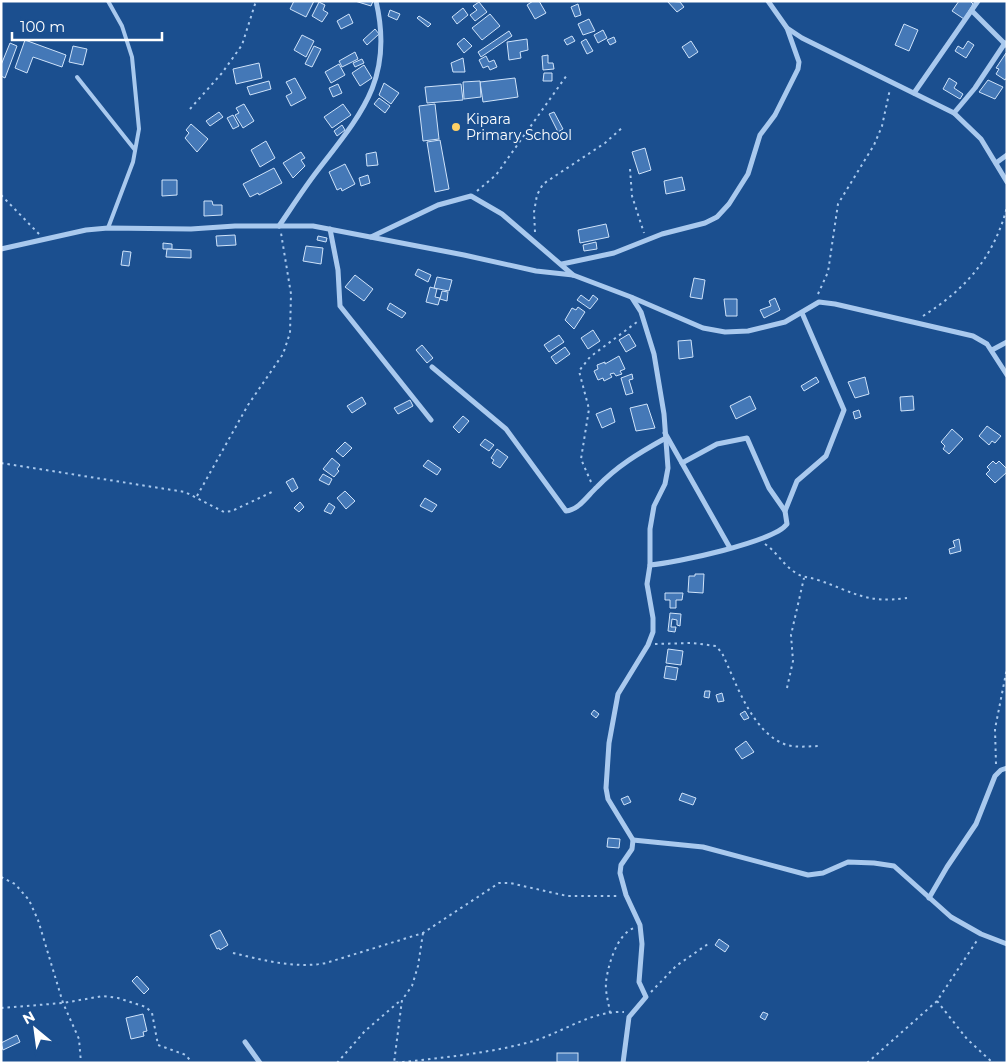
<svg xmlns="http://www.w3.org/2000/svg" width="1008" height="1064" font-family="Montserrat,sans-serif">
  <rect width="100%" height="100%" fill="#1b4f8f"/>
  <g fill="#4478b7" stroke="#cfe3fa">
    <path d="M294,1H314L306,17L290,9Z"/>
    <path d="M355,1H373L371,6Z"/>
    <path d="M533,1H539L546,13L535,19L527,5Z"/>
    <path d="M667,1L680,2L684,7L677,12Z"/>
    <path d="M959,1H970L973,4L964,19L952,11Z"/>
    <path d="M319,2L325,5L323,10L328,13L322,22L312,16Z"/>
    <path d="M479,2L487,12L475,21L470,15L477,10L473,6Z"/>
    <path d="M578,4L581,15L575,17L571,7Z"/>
    <path d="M463,8L468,15L457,24L452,17Z"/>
    <path d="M390,10L400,14L397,20L388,16Z"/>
    <path d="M349,14L353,23L341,29L337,21Z"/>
    <path d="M490,14L500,26L482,40L472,28Z"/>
    <path d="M419,16L431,24L428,27L417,18Z"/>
    <path d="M589,19L595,31L583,35L578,24Z"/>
    <path d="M904,24L918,30L909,51L895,45Z"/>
    <path d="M375,29L379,34L367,45L363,40Z"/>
    <path d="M603,30L607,38L598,43L594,35Z"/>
    <path d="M509,31L512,36L481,57L478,52Z"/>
    <path d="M302,35L314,41L306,57L294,50Z"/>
    <path d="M572,36L575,41L567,45L564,40Z"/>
    <path d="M614,37L616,42L610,45L607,40Z"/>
    <path d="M464,38L472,46L464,53L457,44Z"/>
    <path d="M527,39L528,50L520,52L521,58L509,60L507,42Z"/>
    <path d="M586,39L593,51L587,54L581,42Z"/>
    <path d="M25,40L66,55L62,67L33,57L27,73L15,68Z"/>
    <path d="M691,41L698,52L689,58L682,47Z"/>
    <path d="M968,41L974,45L966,58L955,51L958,46L963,49Z"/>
    <path d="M10,43L17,46L5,78L1,76V65Z"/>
    <path d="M73,46L87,49L83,65L69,62Z"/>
    <path d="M314,46L321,49L312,67L305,64Z"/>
    <path d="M355,52L358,59L342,67L339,61Z"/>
    <path d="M1006,53L1007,77L1005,80L996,74L999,69L996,68Z"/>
    <path d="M548,55V63H553L554,69L543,70L542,56Z"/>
    <path d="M486,56L489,62L494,60L497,67L490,70L488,66L483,68L479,60Z"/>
    <path d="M463,58L465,72H453L451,63Z"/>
    <path d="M362,59L364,63L355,67L353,63Z"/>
    <path d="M259,63L262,78L236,84L233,69Z"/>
    <path d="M339,64L345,75L331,83L325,72Z"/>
    <path d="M364,65L372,78L360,86L352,73Z"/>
    <path d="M544,73H552V81H543Z"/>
    <path d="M295,78L306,98L291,106L286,96L292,93L286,82Z"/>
    <path d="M515,78L518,97L483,102L480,82Z"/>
    <path d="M949,78L957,83L954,88L963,94L960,99L943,89Z"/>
    <path d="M988,80L1003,87L995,99L979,92Z"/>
    <path d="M269,81L271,89L250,95L247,87Z"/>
    <path d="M480,81L481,97L464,99L463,82Z"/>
    <path d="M384,83L399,93L391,104L379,95Z"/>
    <path d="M338,84L342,93L333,97L329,88Z"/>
    <path d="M461,84L463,100L427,103L425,87Z"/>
    <path d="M379,98L390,106L385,113L374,104Z"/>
    <path d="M244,104L254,121L243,128L235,115L239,113L236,108Z"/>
    <path d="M343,104L351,115L332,128L324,117Z"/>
    <path d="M435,104L439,139L423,141L419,106Z"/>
    <path d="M219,112L223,117L210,126L206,121Z"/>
    <path d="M554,112L563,129L558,132L549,114Z"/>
    <path d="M233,115L239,126L233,129L227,118Z"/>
    <path d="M191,124L208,139L197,152L185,138L189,133L186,130Z"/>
    <path d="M342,125L345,130L337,136L334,131Z"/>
    <path d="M440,140L449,189L435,192L427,142Z"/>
    <path d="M266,141L275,158L260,167L251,150Z"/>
    <path d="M645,148L651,170L639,174L632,152Z"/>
    <path d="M301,152L305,158L301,160L305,166L293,178L283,163Z"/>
    <path d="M376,152L378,165L367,166L366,154Z"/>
    <path d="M345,164L355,184L342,191L341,188L337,190L329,172Z"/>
    <path d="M274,168L282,183L259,195L258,193L250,197L243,184Z"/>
    <path d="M368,175L370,183L361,186L359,178Z"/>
    <path d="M682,177L685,190L666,194L664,181Z"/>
    <path d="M162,180H177V195L162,196Z"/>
    <path d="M204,201H212L213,205H222V215L204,216Z"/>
    <path d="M606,224L609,237L580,243L578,230Z"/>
    <path d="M235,235L236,245L217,246L216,236Z"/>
    <path d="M318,236L327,238L326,242L317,240Z"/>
    <path d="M596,242L597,249L584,251L583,245Z"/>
    <path d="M163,243L172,244V249H163Z"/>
    <path d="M306,246L323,248L321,264L303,261Z"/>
    <path d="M167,249L191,250V258L166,257Z"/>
    <path d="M123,251L131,252L129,266L121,265Z"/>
    <path d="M418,269L431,275L428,282L415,275Z"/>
    <path d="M355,275L373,289L364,301L345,287Z"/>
    <path d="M437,277L452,280L449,291L434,288Z"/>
    <path d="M694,278L705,280L702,299L690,297Z"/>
    <path d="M430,287L437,289L435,297L440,298L438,305L426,302Z"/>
    <path d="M442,291L448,292L447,301L440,299Z"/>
    <path d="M581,295L589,301L593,295L598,299L590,309L577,300Z"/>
    <path d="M775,298L780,310L764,318L760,310L771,306L769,301Z"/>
    <path d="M724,299H737V316H726Z"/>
    <path d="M390,303L406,313L402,318L387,309Z"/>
    <path d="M578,307L585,312L574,329L565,320L572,308L576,310Z"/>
    <path d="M593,330L600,341L588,349L581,338Z"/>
    <path d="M629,334L636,346L626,352L619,340Z"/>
    <path d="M559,335L564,342L549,352L544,345Z"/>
    <path d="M691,340L693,357L679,359L678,341Z"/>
    <path d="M422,345L433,358L427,363L416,350Z"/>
    <path d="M565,347L570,354L556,364L551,357Z"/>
    <path d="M619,356L625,369L620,371L622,374L616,376L614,373L610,374L612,377L604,381L603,378L598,380L594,371L598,369L597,365L605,362V364Z"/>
    <path d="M632,374L633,379L629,380L633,393L626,395L621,378Z"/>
    <path d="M816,377L819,382L804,391L801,386Z"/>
    <path d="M865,377L869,394L855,398L848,382Z"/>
    <path d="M750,396L756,409L736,419L730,406Z"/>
    <path d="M913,396L914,410L901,411L900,397Z"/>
    <path d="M362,397L366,404L352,413L347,406Z"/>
    <path d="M410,400L413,406L398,414L394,408Z"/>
    <path d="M647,404L655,428L636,431L630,408Z"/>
    <path d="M611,408L615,422L602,428L596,414Z"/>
    <path d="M859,410L861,417L855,419L853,412Z"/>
    <path d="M463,416L469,421L459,433L453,427Z"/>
    <path d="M987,426L1001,436L995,443L992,441L989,445L979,436Z"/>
    <path d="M952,429L963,439L949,454L943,449L945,446L941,442Z"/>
    <path d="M485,439L494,445L489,451L480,445Z"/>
    <path d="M345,442L352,448L343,457L336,451Z"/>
    <path d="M497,449L508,457L500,468L492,463L494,460L491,458Z"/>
    <path d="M332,458L340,465L337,469L339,471L334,477L323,469Z"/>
    <path d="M428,460L441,469L437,475L423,466Z"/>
    <path d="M993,461L996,464L999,461L1007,469V472L995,483L986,474L990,470L987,467Z"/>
    <path d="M323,474L332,479L329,485L319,480Z"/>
    <path d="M293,478L298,488L292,492L286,482Z"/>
    <path d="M345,491L355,501L346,509L337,498Z"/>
    <path d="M425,498L437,505L432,512L420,506Z"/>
    <path d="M300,502L304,507L299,512L294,508Z"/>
    <path d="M329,503L335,507L331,514L324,511Z"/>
    <path d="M959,539L961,551L950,554L949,549L955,547L953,541Z"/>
    <path d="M695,574H704L703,593L688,592L689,576H695Z"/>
    <path d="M665,593H683L682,600H676V608H670V600H665Z"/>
    <path d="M670,613L681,614L680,626L677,625V620L672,619L671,627H676L675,632L668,631Z"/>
    <path d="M668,649L683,651L681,665L666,663Z"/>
    <path d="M666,666L678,668L676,680L664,678Z"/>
    <path d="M705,691H710L709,698L704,697Z"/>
    <path d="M722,693L724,701L718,702L716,695Z"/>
    <path d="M594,710L599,714L596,718L591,714Z"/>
    <path d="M745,711L749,718L744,720L740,714Z"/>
    <path d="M746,741L754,752L742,759L735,749Z"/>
    <path d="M682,793L696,798L693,805L679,800Z"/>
    <path d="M628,796L631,802L624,805L621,799Z"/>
    <path d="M608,838L620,839L619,848L607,847Z"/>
    <path d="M220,930L228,945L220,950L219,948L217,949L210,935Z"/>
    <path d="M719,939L729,946L725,952L715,945Z"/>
    <path d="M137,976L149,989L144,994L132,981Z"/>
    <path d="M763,1012L768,1014L765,1020L760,1017Z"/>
    <path d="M143,1014L147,1031L143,1032L144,1036L131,1039L126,1018Z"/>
    <path d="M17,1035L20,1042L3,1050L1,1043Z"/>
    <rect x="557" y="1053" width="21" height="9"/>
  </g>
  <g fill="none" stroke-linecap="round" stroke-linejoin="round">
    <g stroke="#a9c9ee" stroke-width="2" stroke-dasharray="2.5 4" stroke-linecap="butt">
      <path d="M190,109L222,73L242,45L256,1"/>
      <path d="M630,169L632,196L644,233"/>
      <path d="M477,191L496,175L567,75"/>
      <path d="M1,195L39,234"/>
      <path d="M535,232L534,212L537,195L543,184L605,143L623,127"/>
      <path d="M818,294L828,272L838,204L874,145L882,126L890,89"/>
      <path d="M923,316C966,289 994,257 1007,207"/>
      <path d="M1,463L185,492L224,512L232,511L272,492"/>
      <path d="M591,482L581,459L589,409L579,371L590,357L637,322"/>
      <path d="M197,496L248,405L283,354L290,333L291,294L281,233"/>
      <path d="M765,544C777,552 784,566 796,573C803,578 810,577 818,580C854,592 866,604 907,598"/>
      <path d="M655,644L692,643L716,646L722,653C736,682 752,734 787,745C798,748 810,746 821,746"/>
      <path d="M787,688L793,661L791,635L804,578"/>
      <path d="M996,764L995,729L1007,668"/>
      <path d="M1,877L15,884L29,900L38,920L63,1003L79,1039L81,1063"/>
      <path d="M423,933L418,966L412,986L402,1000L394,1063C440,1058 485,1054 530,1042C560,1034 592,1010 624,1012"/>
      <path d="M233,953C263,960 295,969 326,963L423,933L499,883H510L567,896H618"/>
      <path d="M651,992L676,966L708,944"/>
      <path d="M937,1001L967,1039L993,1063"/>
      <path d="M1,1008L63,1003L103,996L118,998L146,1007L152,1013L158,1045L186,1055L192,1063"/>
      <path d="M610,1013C609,1004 605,992 606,982C608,965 617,934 634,928"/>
      <path d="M337,1063L365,1031L401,1000"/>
      <path d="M867,1063L937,1001L978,939"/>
    </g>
    <g stroke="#a9c9ee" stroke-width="4">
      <path d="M108,1L122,26L132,57L139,129L133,162L108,228"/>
      <path d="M77,77L135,150"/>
    </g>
    <g stroke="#a9c9ee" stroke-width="5">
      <path d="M768,1L787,28L802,38L954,113L981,139L1007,182"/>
      <path d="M973,12L1006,45"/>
      <path d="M914,93L978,1"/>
      <path d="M954,113L975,88L1005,43"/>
      <path d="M996,163L1007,155"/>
      <path d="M279,226C292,207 304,188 318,170C362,113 394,78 376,1"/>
      <path d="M330,229L338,270L340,306L431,420"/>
      <path d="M371,237L438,205L471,196L502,214L573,275"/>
      <path d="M1,249L86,230L108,228L191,229L235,226H313L464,255L536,271L573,275L631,297L703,328L725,332L748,331L785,322L819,302L835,304L973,336L987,344L1007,375"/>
      <path d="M562,264L614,253L662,234L705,223L717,217L729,204L748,174L760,135L775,115L798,69L799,62L787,28"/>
      <path d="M992,350L1007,342"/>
      <path d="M432,367L506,429L566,511C579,510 588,495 597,487C617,466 639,453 664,439"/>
      <path d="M665,433L730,548"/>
      <path d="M785,511L797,481L826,456L844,410L802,313"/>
      <path d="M650,565C675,563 774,542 787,524L785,511L769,488L747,438L717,444L682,463"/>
      <path d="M633,840L703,847L808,875L823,873L848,862L874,863L894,866L951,917L981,934L1007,944"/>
      <path d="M929,898L947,867L976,824L995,776L1001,770L1007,768"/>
      <path d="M245,1042L260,1063"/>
      <path d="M623,1063L629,1017L646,997L639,982L642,944L640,925L626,895L620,873L621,865L632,849L633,840L608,799L606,788L609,743L618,694L648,645L653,632V618L647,584L650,565V529L654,506L665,484L668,468L664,414L654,354L641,312L632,298"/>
    </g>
  </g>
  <circle fill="#ffd166" stroke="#1b4f8f" stroke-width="2" cx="456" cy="127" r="5"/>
  <g text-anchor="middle" stroke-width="4" stroke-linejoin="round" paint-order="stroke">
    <g font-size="14" fill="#fff" stroke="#1b4f8f" text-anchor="start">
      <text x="466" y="124">Kipara<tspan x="466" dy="16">Primary School</tspan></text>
    </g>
  </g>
  <rect width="1008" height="1064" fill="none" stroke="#ffffff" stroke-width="5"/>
  <g transform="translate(35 1029) rotate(331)" stroke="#1b4f8f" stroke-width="4" paint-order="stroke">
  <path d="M0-4L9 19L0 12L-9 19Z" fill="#ffffff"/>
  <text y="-8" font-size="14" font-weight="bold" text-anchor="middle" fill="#ffffff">N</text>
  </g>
  <path d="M12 32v8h150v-8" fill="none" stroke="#ffffff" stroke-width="2.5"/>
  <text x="20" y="32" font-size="15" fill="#ffffff" stroke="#1b4f8f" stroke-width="4" paint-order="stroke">100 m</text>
</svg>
